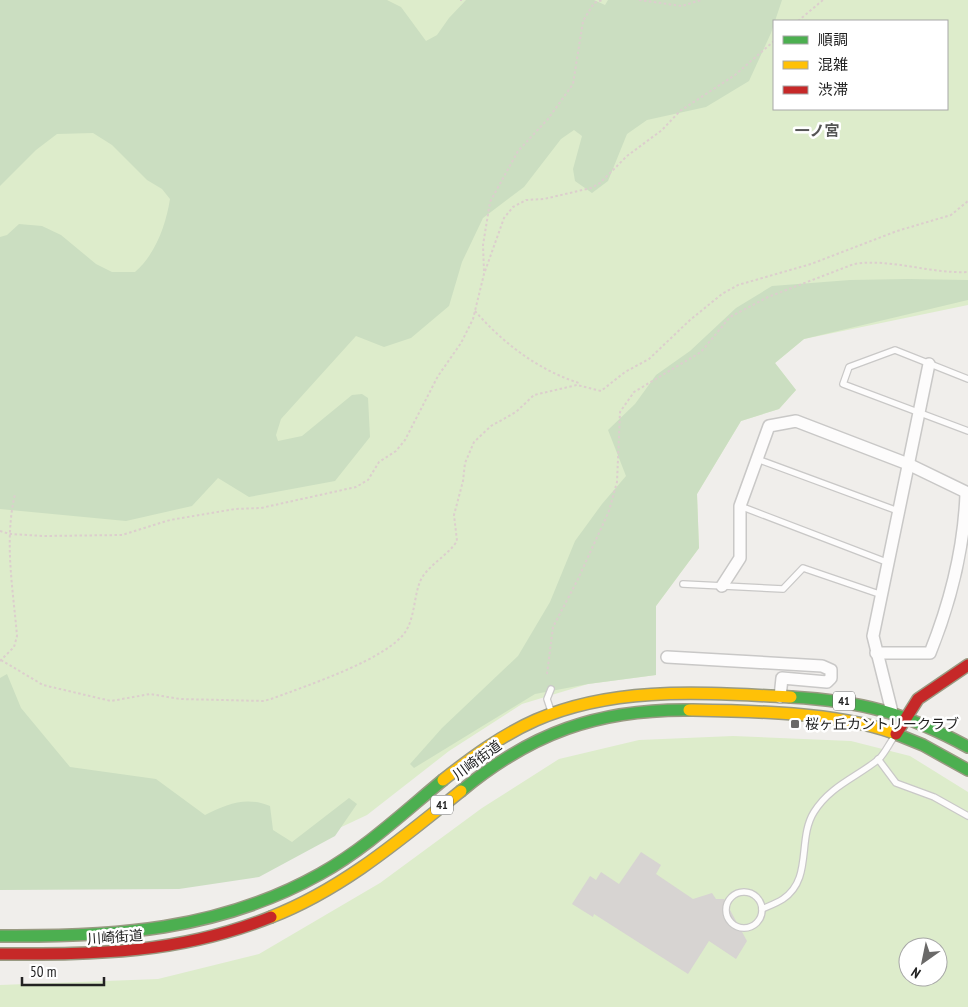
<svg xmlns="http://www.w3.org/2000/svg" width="968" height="1007" font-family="'PT Sans Narrow','Noto Sans JP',sans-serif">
  <rect width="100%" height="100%" fill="#f0eeeb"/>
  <g fill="#ddeccb" fill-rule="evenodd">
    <path d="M0,0H968V305L804,339L775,363L796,390L779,409L741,421L697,494L699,548L656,606V675L588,684L522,704L449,751L367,815L224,882L0,888ZM774,21H947V109H774Z"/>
    <path d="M733,736L851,741L910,756L968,792V1007H0V985L158,979L259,954L380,883L482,808L559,759L639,740ZM908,947H938V977H908Z"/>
  </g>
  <g fill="#cbdec1">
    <path d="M0,0H387L401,7L426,41L437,35L449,18L466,0H594L605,5L608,0H782L771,33L749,81L706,107L647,120L627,134L608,181L592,193L575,181L573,169L582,136L574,130L561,139L524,187L483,218L462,262L449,306L411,338L384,347L356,336L281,419L276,435L278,441L302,436L352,395L362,394L368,398L370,437L335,481L249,497L218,478L192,506L126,521L0,509V237L7,235L19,224L42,226L61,235L96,264L112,272H135C155,255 166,225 170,199L162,189L147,180L112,145L93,133L57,134L36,150L0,186Z"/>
    <path d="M908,279L968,280V300L804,339L775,363L796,390L779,409L741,421L697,494L699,548L656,606V675L588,684L535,694L414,768L410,764L442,728L518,656L550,602L575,541L602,504L626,476L608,430L635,404L656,375L690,351L736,308L772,286L850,280Z"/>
    <path d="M7,674L21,708L70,767L156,779L205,815C227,804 246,796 270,806L273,830L292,842L349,798L357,804L335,836L259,877L179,889L0,890V678Z"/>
  </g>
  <path fill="#d7d4d2" d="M641,852L661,865L656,874L693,899L712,893L716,899H724L747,941L736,959L709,941L688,974L594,914L593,917L572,904L590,876L596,880L601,872L619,884Z"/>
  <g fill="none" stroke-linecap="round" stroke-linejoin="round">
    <g stroke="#c9c8c7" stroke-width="8">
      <g id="lane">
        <path d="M968,379L895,350L849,367L843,384L968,431"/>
        <path d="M757,459L898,511"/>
        <path d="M740,506L889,563"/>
        <path d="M683,584L783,589L803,568L882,595"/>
        <path d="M551,711L547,699L551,689"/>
        <path d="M878,759L896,783L934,797L968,816"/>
        <circle cx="744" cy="910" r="18"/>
        <path d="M762,909C769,906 777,903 783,899C813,879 797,839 814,812C830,786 857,777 879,759C885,753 889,744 894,737"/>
      </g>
    </g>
    <g stroke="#c9c8c7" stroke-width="14">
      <g id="street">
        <path d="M722,586L740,558V506L769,426L796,421L908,464L968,493"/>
        <path d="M876,653H930C950,603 964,547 966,494"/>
        <path d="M667,657L822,666L831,670V678L827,682L782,678L780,697"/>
        <path d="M892,712L873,636L929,364"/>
      </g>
    </g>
    <g stroke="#999a82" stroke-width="14">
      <g id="fast">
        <path d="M791,697C861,701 906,713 968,747"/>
        <path d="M891,732L923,745L968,770"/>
        <path d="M461,791C531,733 598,709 689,710"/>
        <path d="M0,936C113,937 218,931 320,874C365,849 403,813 443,780"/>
      </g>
    </g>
    <g stroke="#999a82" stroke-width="14">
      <g id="slow">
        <path d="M689,710C749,711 834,712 891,732"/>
        <path d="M443,780C472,757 502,735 536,720C616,685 706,693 791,697"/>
        <path d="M271,917C343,889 401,839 461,791"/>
      </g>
    </g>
    <g stroke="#999a82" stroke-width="14">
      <g id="jam">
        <path d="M896,734L918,699L968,665"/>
        <path d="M0,954C98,954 178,954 271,917"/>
      </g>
    </g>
    <g stroke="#dccecd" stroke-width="2" stroke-dasharray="2.5 2.5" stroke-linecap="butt">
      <path d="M461,0V1"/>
      <path d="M639,0L682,6L701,0"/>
      <path d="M798,21L823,0"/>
      <path d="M484,271L483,245L490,202L518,151L548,119L573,84L583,21L594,3L602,0"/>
      <path d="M475,311C503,343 538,370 579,383"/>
      <path d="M0,531L10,534L44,536L122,535L170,520L235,509L261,508L356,487L368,480L379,462L396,451L405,440L438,376L461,343L473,319L484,274L504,218L513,207L526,200L544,199L591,188L600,183L627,156L662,130L680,111L735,75L774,41"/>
      <path d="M1,660L43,685L111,701L150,694L180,699L264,701L274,698C308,685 388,659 406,631C416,614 414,589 423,576C432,563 448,555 457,541L454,515L463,481L465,463L474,442L491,426L516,412L534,395L577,385L601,391L625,372L649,359L690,320L722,294L738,285L811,264L897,231L951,215L968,201"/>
      <path d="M0,661L14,647L17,636C13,588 4,541 15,494"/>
      <path d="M547,674L553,627L578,579L609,511L617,482L620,412L634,392L701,352L730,317L768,297L854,264C891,258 930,274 968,272"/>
    </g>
    <use href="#lane" stroke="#fdfcfc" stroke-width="5.5"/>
    <use href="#street" stroke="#fdfcfc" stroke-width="11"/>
    <use href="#fast" stroke="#4caf50" stroke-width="11"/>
    <use href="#slow" stroke="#ffc107" stroke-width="11"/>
    <use href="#jam" stroke="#c62828" stroke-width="11"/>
  </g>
  <rect fill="#6a6968" stroke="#fff" stroke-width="2" x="790" y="719" width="10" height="10" rx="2.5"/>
  <g text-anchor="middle" stroke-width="5" stroke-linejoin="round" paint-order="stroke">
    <g fill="#fff" stroke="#646464" stroke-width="1">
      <rect x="833" y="691.5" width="22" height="19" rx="4"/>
      <rect x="431" y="795.5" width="22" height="19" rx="4"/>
    </g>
    <g font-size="12" font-weight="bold" fill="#222">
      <text x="844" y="705">41</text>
      <text x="442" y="809">41</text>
    </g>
    <g font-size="14" fill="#222" stroke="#fff" text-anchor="start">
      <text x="805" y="729">桜ヶ丘カントリークラブ</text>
    </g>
    <g font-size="14" fill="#222" stroke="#fff">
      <text transform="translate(477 760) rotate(-36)" y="5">川崎街道</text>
      <text transform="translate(115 937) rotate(-4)" y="5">川崎街道</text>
    </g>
    <g font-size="15" font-weight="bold" fill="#555" stroke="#fff">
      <text x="817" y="136">一ノ宮</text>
    </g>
  </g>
  <rect x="773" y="20" width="175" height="90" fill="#ffffff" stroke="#a7a7a7"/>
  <rect x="783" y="36" width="25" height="8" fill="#4caf50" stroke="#a7a7a7"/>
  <text x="818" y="45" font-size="15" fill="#222222">順調</text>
  <rect x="783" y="61" width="25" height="8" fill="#ffc107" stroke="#a7a7a7"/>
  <text x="818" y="70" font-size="15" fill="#222222">混雑</text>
  <rect x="783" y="86" width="25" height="8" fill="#c62828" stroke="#a7a7a7"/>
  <text x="818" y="95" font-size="15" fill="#222222">渋滞</text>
  <g transform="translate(923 962) rotate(213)"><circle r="24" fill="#ffffff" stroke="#a7a7a7"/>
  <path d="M0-4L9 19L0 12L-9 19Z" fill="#6a6968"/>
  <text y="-8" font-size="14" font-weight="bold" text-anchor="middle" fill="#222222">N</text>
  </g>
  <path d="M22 977v8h82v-8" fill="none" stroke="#222222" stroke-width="2.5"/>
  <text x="30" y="977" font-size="15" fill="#222222" stroke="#ffffff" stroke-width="4" paint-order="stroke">50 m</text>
</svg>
